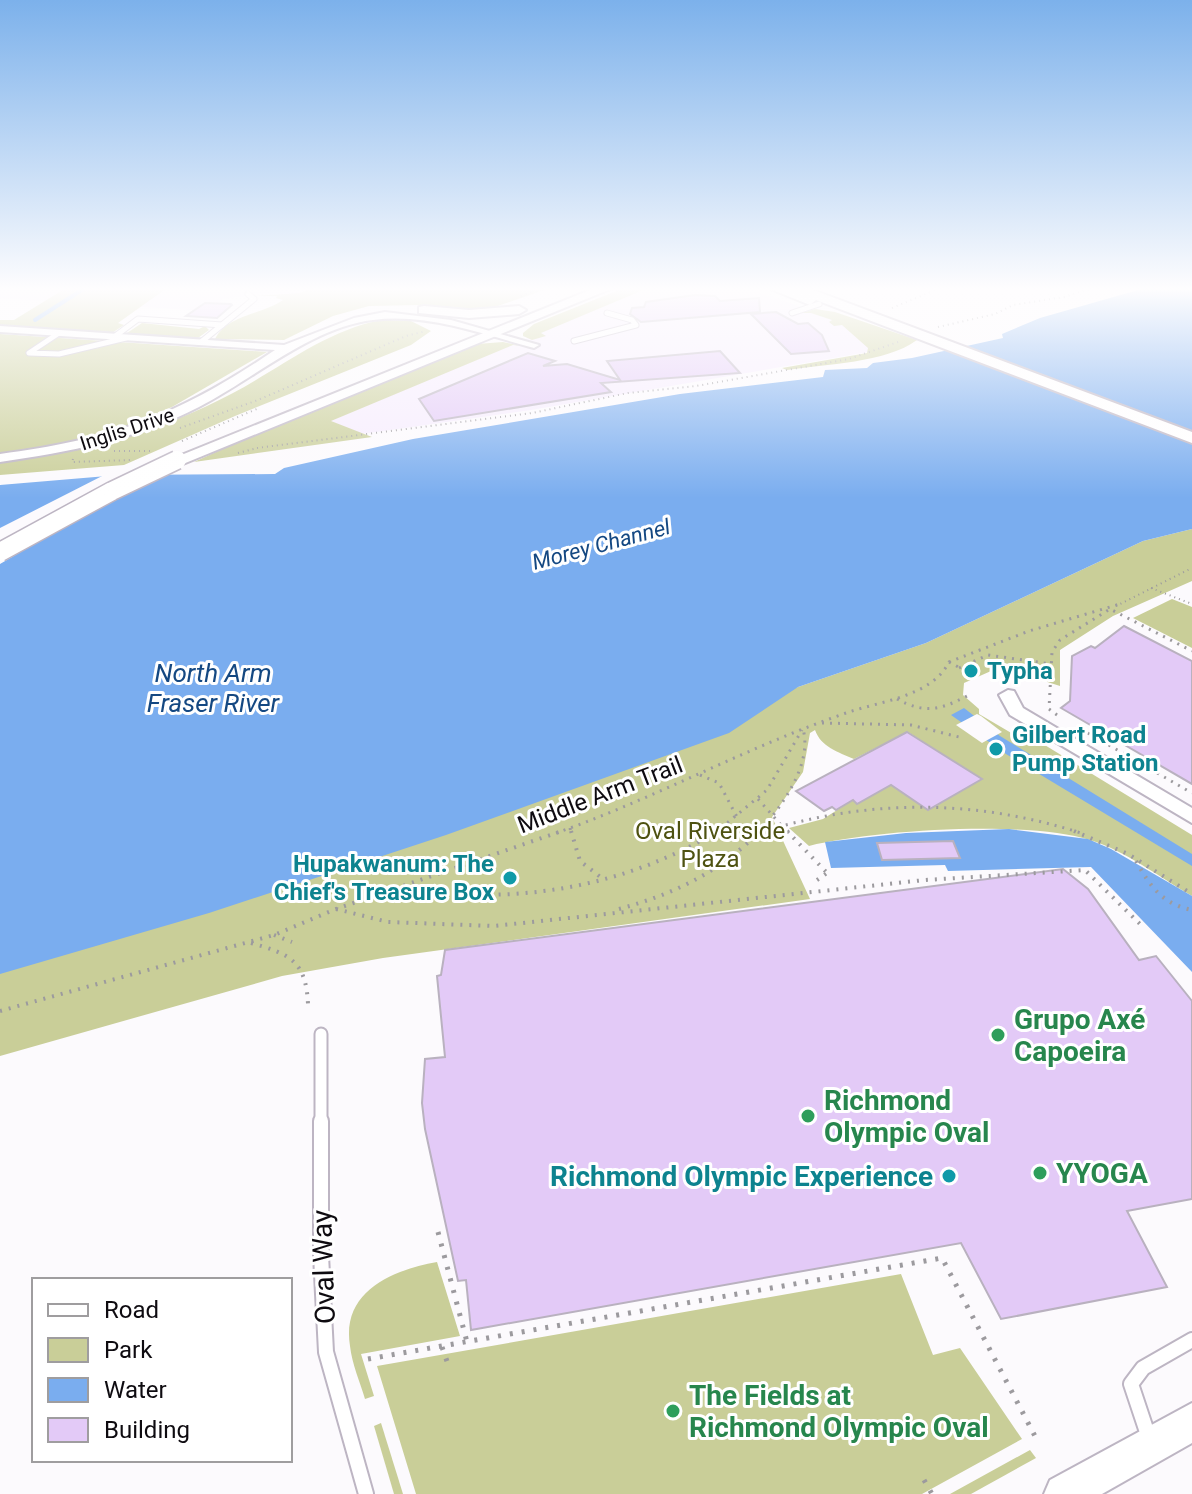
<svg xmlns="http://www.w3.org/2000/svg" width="1192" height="1494" font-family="Roboto,sans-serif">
  <rect width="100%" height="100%" fill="#fcfafd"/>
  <g fill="#f6ecfe">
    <path d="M0,288H538L367,301L266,293L223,299L207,311L0,298Z"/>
    <path d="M646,288H745L840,320L874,351L531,410L348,436L321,425Z"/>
  </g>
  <g fill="#c9ce98">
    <path d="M66,288H167L118,323L124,325L112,333L0,325V320H14Z"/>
    <path d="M310,288H550L483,311L418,305L369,306L333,316L284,340L215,339C228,314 262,315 283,300L276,298L277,296H255L300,293Z"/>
    <path d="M624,288H648L541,333L546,336L532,340L523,336V333L534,324Z"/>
    <path d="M815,309L835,312L917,340C886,363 825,364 787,370L782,368L867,353L868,348L842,325L834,326L829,322L832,320L811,313H801Z"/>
    <path d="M381,320L411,321L431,331L411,345L235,416L124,465L0,475V463C82,452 160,432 233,393C282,367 325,331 381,320Z"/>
    <path d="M142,323L199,329L205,326L209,330L198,338L127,333Z"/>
    <path d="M0,334L267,352L172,407L105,435L0,454Z"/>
    <path d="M503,342L521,346L513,345L331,421L372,437L194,462L273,426L477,344Z"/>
    <path d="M1192,529V581L1113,616L1060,650V686L1000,667L964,683L963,695L979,709V714L1013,734L1030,736L1192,835V896C1159,877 1126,851 1090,840C1027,820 873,830 809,846L789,828L823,819L853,800L857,803L891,785L928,810L981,779L908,732L854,759C838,752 821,747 815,730L810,733L803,772L772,817L810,899L383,958L282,976L0,1056V923L798,687L926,643L1143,541Z"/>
    <path d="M1172,599L1192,607V648L1133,618Z"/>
    <path d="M437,1262L460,1336L361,1354L374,1396L365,1399C360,1382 352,1364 350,1346C341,1291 393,1270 437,1262Z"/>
    <path d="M901,1274L933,1355L960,1348L1022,1439L922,1494H416L377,1366Z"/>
    <path d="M381,1423L403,1494H394L374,1426Z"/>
    <path d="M1030,1450L1036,1458L971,1494H950Z"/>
  </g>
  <g fill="#7aadef">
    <path d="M1145,288H1192V529L1143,541L926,643L798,687L729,733L446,835L209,913L0,974V485L119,475L275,474L284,468L413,439L680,394L823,377L825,370L867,368L873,363L912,358L1003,338L1002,334L1040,318Z"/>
    <path d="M964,708L1000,736L1192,854V866L1006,754L951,715Z"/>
    <path d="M1009,829L1088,839L1111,849L1192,896V972L1091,867L948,871L945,865L831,868L825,842L906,833Z"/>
  </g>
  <g fill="#fcfafd">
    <path d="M112,471H175L79,518L0,564V528Z"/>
    <path d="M977,714L981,716L1002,732L982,743L956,725Z"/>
  </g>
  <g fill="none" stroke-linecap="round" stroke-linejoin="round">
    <path stroke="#7aadef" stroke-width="4" d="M35,320L85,288"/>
  </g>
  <g fill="#e3caf7" stroke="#b9b1bf" stroke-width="2">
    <path d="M695,295L715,296L720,301L759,298L760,312L641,322L630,314L632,308L644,307L646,302Z"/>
    <path d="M205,303L231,304L232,305L217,318L186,316Z"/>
    <path d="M776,312L798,324L808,323L822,335L829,351L791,354L751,314Z"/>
    <path d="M720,351L740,373L601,383L611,392L434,421L419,399L528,353L555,361L543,366L567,364L620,380L607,361Z"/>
    <path d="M1124,626L1192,661V784L1061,708L1070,701L1072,656L1091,646L1095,648Z"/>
    <path d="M907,732L982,779L928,810L891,785L857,804L853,800L836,810L832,807L824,811L796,791Z"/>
    <path d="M953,841L960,858L882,860L877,843Z"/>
    <path d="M1063,869L1088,889L1139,960L1156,956L1192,1001V1199L1127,1211L1167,1287L1001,1319L961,1243L471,1330L466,1280L458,1281L425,1129L422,1103L425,1059L445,1057L437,976L441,975L445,950Z"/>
  </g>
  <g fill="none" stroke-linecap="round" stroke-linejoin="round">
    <g stroke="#bdb5c3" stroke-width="7">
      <g id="service-far2">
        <path d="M792,313L819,304"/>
        <path d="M59,333L29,353L59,354L126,338"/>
        <path d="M114,337L138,319L222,325"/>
        <path d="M574,341L636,325L632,320L607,313"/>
        <path d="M201,342L254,299L248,294"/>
      </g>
    </g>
    <g stroke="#bdb5c3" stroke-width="15">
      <path id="service-far1" d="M321,1034V1123"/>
    </g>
    <g stroke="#bdb5c3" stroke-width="18">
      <g id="service">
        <path d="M321,1121V1255L326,1352L366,1494"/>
        <path d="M1149,1438L1131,1384L1143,1368L1192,1340"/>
      </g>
    </g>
    <g stroke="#bdb5c3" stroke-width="4">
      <g id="minor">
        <path d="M385,312L451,320L539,345L534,348C482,334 427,313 373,320C312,327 252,380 199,407C137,439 69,452 0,462V454C115,439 179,415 275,350L0,332V326L284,345L354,318Z"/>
        <path d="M1008,690L1014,691L1023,708L1192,808V823L1010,715L999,695Z"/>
      </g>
    </g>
    <g stroke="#bdb5c3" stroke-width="4">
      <path id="tertiary" d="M1192,1403V1443L1102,1494H1044L1050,1480Z"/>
    </g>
    <g stroke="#bdb5c3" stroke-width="4">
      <g id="secondary">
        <path d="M595,288H613L183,464H171L169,460Z"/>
        <path d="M768,288H808L1192,432V443L816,300L810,305Z"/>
        <path d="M424,306L469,310L519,306L526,310L519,314L469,318L419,313V307Z"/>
      </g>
    </g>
    <g stroke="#9c9a9e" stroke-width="2" stroke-dasharray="1 4" stroke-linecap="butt">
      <path d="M521,296L541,288"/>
      <path d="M892,308L940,288"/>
      <path d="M938,327L995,314L1013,305L1064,297L1092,288"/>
      <path d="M180,428L258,400L406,336L426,331"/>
      <path d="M182,441L259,408"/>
      <path d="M257,448L532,413L628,393L696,386L849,359L898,342"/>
      <path d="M114,451H154"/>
      <path d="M238,453L257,448"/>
      <path d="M73,459L72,462L132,460"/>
      <path d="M1151,588L1192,604"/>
      <path d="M1116,606L1192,568"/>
    </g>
    <g stroke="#9c9a9e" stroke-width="3" stroke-dasharray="2 6" stroke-linecap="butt">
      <path d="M949,662L975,676"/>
      <path d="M959,668L988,655L1051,664"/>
      <path d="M897,699C925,714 940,710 967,696"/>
      <path d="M1057,715L1049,709L1052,652L1060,640L1110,609L1192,651"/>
      <path d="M822,723L911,725L963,738"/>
      <path d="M1081,729L1192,793"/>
      <path d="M700,775L719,783L737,817"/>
      <path d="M758,799L782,826C883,799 981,801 1081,833"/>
      <path d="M782,826L789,833"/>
      <path d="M570,828L571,833"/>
      <path d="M556,833C656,798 749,746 849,712C882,701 932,696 949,662L1029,631L1120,604"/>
      <path d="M715,833L767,790L802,730"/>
      <path d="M758,833C781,808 813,764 803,729"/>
    </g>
    <g stroke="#9c9a9e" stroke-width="4" stroke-dasharray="2 7" stroke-linecap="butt">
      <path d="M571,831L580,861L603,879"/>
      <path d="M787,831L830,876"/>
      <path d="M1074,831L1128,854L1192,894"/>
      <path d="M1136,861C1150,886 1162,904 1192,910"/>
      <path d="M817,880L827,873"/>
      <path d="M400,888C511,906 621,889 718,831"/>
      <path d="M336,909L388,922L494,926L925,880L1085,870L1141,925"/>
      <path d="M619,909C674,894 720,872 760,831"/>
      <path d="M274,935L292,942"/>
      <path d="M251,943C290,954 306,961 308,1004"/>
      <path d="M0,1011L274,935L336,909L562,831"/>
    </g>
    <g stroke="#9c9a9e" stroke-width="5" stroke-dasharray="3 9" stroke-linecap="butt">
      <path d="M438,1232L467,1342"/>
      <path d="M442,1347L449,1367"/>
      <path d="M368,1359L942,1258L1037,1440"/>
      <path d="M924,1480L932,1494"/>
    </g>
    <use href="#service-far2" stroke="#fff" stroke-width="5"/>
    <use href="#service-far1" stroke="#fff" stroke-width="11"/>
    <use href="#service" stroke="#fff" stroke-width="14"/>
    <use href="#minor" fill="#fff" fill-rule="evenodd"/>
    <use href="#tertiary" fill="#fff" fill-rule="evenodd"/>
    <use href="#secondary" fill="#fff" fill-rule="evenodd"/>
    <g stroke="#bdb5c3" stroke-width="21" stroke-linecap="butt">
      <path id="secondary-bridge" d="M0,552L112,491L177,460"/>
    </g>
    <use href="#secondary-bridge" stroke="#fff" stroke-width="18"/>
  </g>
  <linearGradient id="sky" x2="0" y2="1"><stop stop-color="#7cb1eb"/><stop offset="0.58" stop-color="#fefdfe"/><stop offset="1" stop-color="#fefdfe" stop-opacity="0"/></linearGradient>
  <rect width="1192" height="498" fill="url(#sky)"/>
  <g fill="#0f9aa8" stroke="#fff" stroke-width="3">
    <circle cx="971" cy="671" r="8"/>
    <circle cx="996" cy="749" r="8"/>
    <circle cx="510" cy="878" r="8"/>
    <circle cx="949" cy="1176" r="8"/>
  </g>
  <g fill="#2e9e5b" stroke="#fff" stroke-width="3">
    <circle cx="998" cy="1035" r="8"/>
    <circle cx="808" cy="1116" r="8"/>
    <circle cx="1040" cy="1173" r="8"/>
    <circle cx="673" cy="1411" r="8"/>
  </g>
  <g text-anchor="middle" stroke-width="6" stroke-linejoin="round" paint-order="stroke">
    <g font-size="20" fill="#0e0b10" stroke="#fff">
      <text transform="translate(127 429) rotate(-18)" y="7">Inglis Drive</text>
    </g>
    <g font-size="22" font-style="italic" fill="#144882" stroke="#fff">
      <text transform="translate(601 544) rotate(-15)" y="8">Morey Channel</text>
    </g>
    <g font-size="24" font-weight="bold" fill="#0d838f" stroke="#fff" text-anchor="start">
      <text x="987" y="679">Typha</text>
      <text x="1012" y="743">Gilbert Road<tspan x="1012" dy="28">Pump Station</tspan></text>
      <text x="494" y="872" text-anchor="end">Hupakwanum: The<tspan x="494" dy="28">Chief's Treasure Box</tspan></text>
    </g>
    <g font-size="24" fill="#0e0b10" stroke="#fff">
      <text transform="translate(600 795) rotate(-21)" y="8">Middle Arm Trail</text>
    </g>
    <g font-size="24" fill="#4e5211" stroke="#fff">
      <text x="710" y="839">Oval Riverside<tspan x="710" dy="28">Plaza</tspan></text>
    </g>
    <g font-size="26" font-style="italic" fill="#144882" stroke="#fff">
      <text x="213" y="682">North Arm<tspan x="213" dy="30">Fraser River</tspan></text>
    </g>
    <g font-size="28" font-weight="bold" fill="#27864d" stroke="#fff" text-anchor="start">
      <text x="1014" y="1029">Grupo Axé<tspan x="1014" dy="32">Capoeira</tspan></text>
      <text x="824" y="1110">Richmond<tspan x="824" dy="32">Olympic Oval</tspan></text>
      <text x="1056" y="1183">YYOGA</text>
      <text x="689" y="1405">The Fields at<tspan x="689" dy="32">Richmond Olympic Oval</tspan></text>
    </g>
    <g font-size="28" font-weight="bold" fill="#0d838f" stroke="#fff" text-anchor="end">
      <text x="933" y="1186">Richmond Olympic Experience</text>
    </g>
    <g font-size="28" fill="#0e0b10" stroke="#fff">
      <text transform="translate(323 1267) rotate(-92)" y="10">Oval Way</text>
    </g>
  </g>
  <rect x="32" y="1278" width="260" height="184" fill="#ffffff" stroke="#9f9d9f" stroke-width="2"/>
  <rect x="48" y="1304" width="40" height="12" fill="#ffffff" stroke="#9f9d9f" stroke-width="2"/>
  <text x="104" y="1318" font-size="24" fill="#0e0b10">Road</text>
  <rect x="48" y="1338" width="40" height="24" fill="#c9ce98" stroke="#9f9d9f" stroke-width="2"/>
  <text x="104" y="1358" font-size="24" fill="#0e0b10">Park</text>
  <rect x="48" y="1378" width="40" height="24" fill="#7aadef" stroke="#9f9d9f" stroke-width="2"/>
  <text x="104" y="1398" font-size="24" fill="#0e0b10">Water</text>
  <rect x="48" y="1418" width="40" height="24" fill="#e3caf7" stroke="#9f9d9f" stroke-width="2"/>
  <text x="104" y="1438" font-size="24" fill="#0e0b10">Building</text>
</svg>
